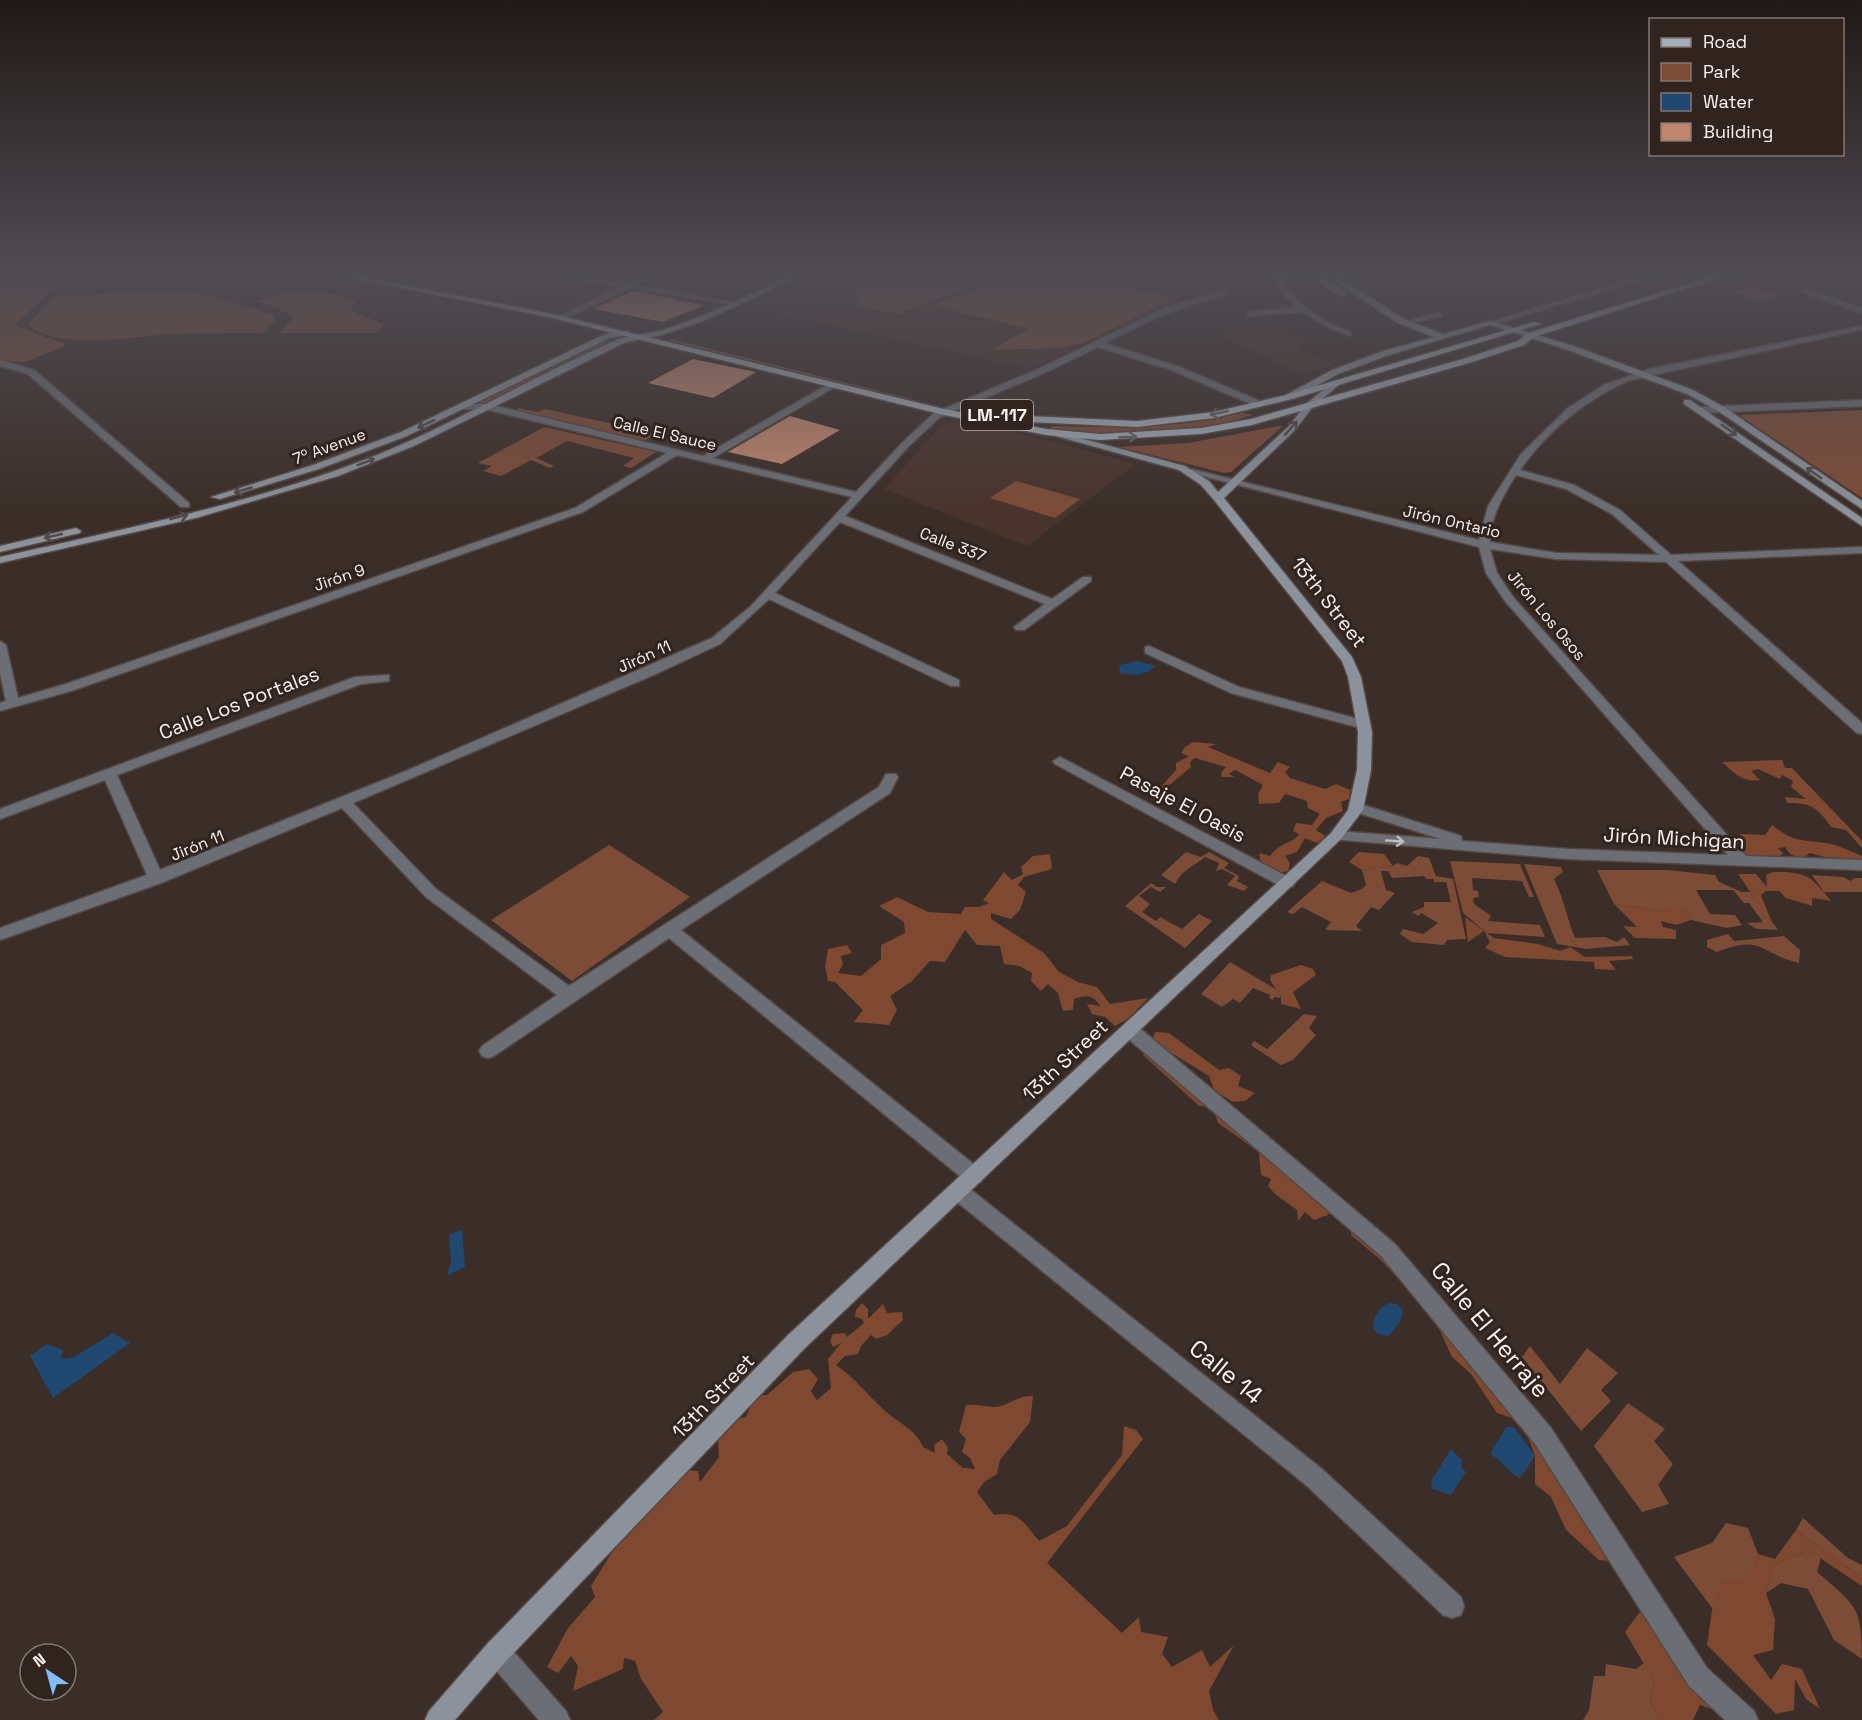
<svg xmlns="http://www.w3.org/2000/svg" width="1862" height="1720" font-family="'Space Grotesk',sans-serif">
  <rect width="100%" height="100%" fill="#3b2e28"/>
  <g fill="#49342c">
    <path d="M806,272H1216L1233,285L1196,298L1179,294L1185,298L1029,369L745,306Z"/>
    <path d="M1256,327L1304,338L1298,350L1335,365L1298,374L1222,336Z"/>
    <path d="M958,422H977L1136,464L1027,546L884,489L942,425Z"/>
  </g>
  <g fill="#7d4c37">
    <path d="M0,272H71L14,325L65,344L63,347L25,362L0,361Z"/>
    <path d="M955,272L1004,274L898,314L859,306L853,287L878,281Z"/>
    <path d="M1061,272L1170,297V300L1085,342L1060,348L992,350L1028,329L932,305L1004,279L1043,277Z"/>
    <path d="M1750,286L1781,295L1760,302L1731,292Z"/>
    <path d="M160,290C197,290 238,303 273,315L275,320L262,333C232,333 203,333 173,334C134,336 58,352 27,324L55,297Z"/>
    <path d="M290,290C313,294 336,290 356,302L350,310L384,325L376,333H280L293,318L291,314L256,301Z"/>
    <path d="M672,339L939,406L935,408L668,341Z"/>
    <path d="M606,340L612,342L488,404L475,403Z"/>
    <path d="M518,408L538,412L545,409L659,434L643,441L513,411Z"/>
    <path d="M1862,410V498L1739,415Z"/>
    <path d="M1241,413L1253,415C1244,417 1235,421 1226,423C1171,433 1107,441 1051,429V426C1115,428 1179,429 1241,413Z"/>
    <path d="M1279,426H1283L1231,472L1224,473L1119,447L1188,443Z"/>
    <path d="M544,427L656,452L631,468L623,466L634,458L567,441L536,458L554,466L550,468L531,460L501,476L483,471L492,466L478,463Z"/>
    <path d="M1016,481L1080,499L1055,518L990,498Z"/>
    <path d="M609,845L690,897L572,981L491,920Z"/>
    <path d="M1186,852L1201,857L1209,852L1229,863L1224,868L1239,876L1237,881L1248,887L1244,891L1227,885L1235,876L1222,869L1216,871L1219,863L1205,857C1196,865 1181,870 1175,884L1161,875Z"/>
    <path d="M1418,856L1429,858L1436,876L1453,879L1466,939L1447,940L1444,945L1412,942L1400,934L1403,929L1423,934L1438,923L1421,913L1418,916L1412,912L1424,907V902H1451L1446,882H1434V879H1427L1424,876L1392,878L1388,871H1381L1386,890L1395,893L1379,910L1371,907L1356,926L1362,931L1325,930L1331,922L1302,907L1293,914L1287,912L1322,881L1351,893L1362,889L1366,885L1362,870L1393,866L1397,863L1407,866Z"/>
    <path d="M1450,861L1520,864L1534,897H1529L1522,881L1472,878L1473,890L1478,891L1479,897L1473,898L1474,904L1491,916L1488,921L1540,925L1545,937L1487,933L1463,913Z"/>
    <path d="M1524,864L1561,867L1563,872L1554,879C1564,899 1567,919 1575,938L1605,937L1617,942L1624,937L1630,945L1586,949L1557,944Z"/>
    <path d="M1597,870H1667L1715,875L1719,882L1742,892H1750L1778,930L1757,929L1747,923L1763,922L1749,903H1744L1733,890H1696L1710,914L1735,915L1742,925L1727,928L1691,920L1684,906L1664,911L1614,904Z"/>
    <path d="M1812,875L1843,877L1851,881L1854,878H1862V892H1824Z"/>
    <path d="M1151,883L1157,887H1166L1160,892L1151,887L1139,896L1150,904L1142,912L1156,921L1160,917L1182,929L1199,914L1212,921L1185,948L1125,906Z"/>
    <path d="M1728,934L1734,941L1784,936L1800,950L1799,963C1758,953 1763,934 1717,952L1707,947V940Z"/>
    <path d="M1230,962L1277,990L1281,998L1274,997L1273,1000L1269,998L1270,995L1253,988L1240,1003L1233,999L1222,1007L1201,994Z"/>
    <path d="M1304,1014L1317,1016L1309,1028L1316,1035L1293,1060L1281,1065L1251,1045L1254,1041L1267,1049Z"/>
    <path d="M1530,1346L1560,1384L1587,1348L1618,1373L1601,1390L1611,1401L1581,1431L1522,1357Z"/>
    <path d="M1628,1403L1665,1429L1654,1441L1673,1464L1658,1485L1669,1504L1642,1512L1594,1446Z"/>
    <path d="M1803,1518L1848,1558L1862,1565V1578L1796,1530Z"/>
    <path d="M1726,1523L1748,1528L1758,1554L1749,1580L1723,1582L1712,1608L1674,1557L1712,1543Z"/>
    <path d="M1808,1550L1821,1558L1817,1572C1856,1606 1862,1606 1862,1659L1834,1640L1808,1589L1781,1583L1766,1593L1774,1566Z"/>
    <path d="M1644,1663L1654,1681L1650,1699L1659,1720H1583L1589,1710L1594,1676H1605L1606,1664L1636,1669Z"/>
  </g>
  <g fill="#7e4831">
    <path d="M1193,742L1216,744L1208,747L1270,773L1278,762L1290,767L1285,772L1290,778L1325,789L1336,784L1350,790L1349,799L1341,802L1343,811L1326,818L1316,830L1327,837L1317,843L1305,838L1297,852L1285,856L1290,863L1288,871L1278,873L1261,865L1259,853L1270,856C1281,841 1293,844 1299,834L1293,831L1296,823L1312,825L1320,814L1308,808L1307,801L1285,794L1279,803L1259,804L1258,794L1263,785L1235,770L1229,774L1234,777H1222L1221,773L1226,767L1195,758L1190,762L1191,767L1161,792L1164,802L1159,804L1151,798L1176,770V763L1189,756L1181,753L1185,747Z"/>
    <path d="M1782,760L1785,768H1792L1862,841V848L1846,830L1831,827C1817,807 1811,803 1787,803L1785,797L1806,799L1791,787L1793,781L1782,775L1780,779L1758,769L1751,771L1760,780C1743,783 1734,773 1722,762Z"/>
    <path d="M1772,825C1798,846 1806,838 1835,845C1844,848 1853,852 1862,856V862L1836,860L1810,853L1801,859L1790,854L1785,847L1778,848L1783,853L1779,857L1741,858L1736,852L1739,846L1725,839L1729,835L1739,838L1741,834L1765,835Z"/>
    <path d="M1359,852L1384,854L1393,866L1362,870L1349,862Z"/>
    <path d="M1050,854L1052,869L1024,877L1018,885L1026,892L1020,910L1011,919L991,913V919L1044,953L1059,972L1078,982L1097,987L1110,1004L1148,998L1129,1018L1115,1026L1105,1017L1092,1014L1087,1004L1100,1006C1093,994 1086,995 1074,999L1073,1010L1063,1011L1058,993L1048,984L1041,991L1031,981L1032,973L1019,966L1004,964L1000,946L977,945L965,930L945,962L930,961L912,981L890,996L897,1010L889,1025L854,1022L863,1010L835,982L828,981L825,967L828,949L847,945L852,953L841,956L843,964L838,973L861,976L881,959V945L905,933L904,922L879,906L897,897L928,912L961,914L965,907H979L989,903L983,900L1004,872L1012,880L1023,874L1021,867L1033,856Z"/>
    <path d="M1773,872C1807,872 1810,875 1831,901L1812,898V906L1786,898L1779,891H1766L1761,895L1773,925L1738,874H1756L1767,887L1766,875Z"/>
    <path d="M1614,904L1664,911L1669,907L1684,906L1691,920L1676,925L1661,921L1663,927L1676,930V939L1635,938L1623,926L1637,927Z"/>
    <path d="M1465,917L1494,938L1538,944L1560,951L1570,947L1585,957L1632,956L1633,959L1609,961L1616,970L1595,969L1594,962L1505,957L1485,948L1490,942L1484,931L1468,942Z"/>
    <path d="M1301,965L1313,969L1316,975L1293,992L1301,1009L1281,1004V997L1270,980L1271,975Z"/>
    <path d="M1155,1032L1169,1033L1219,1070L1229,1068L1241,1076L1238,1086L1255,1093L1245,1101L1233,1102L1214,1090L1209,1076L1152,1041Z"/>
    <path d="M1151,1052L1332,1208L1328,1215L1314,1220L1305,1212L1298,1221L1297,1210L1275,1194L1268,1186L1271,1179L1261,1175L1259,1152L1218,1123L1213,1107L1199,1106L1143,1055Z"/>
    <path d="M1352,1225L1383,1253L1540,1440L1612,1561L1599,1560L1566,1530L1551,1497L1535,1484V1456L1528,1436L1512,1418L1497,1413L1471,1374L1452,1357L1435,1320L1382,1261L1351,1235Z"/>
    <path d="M862,1303L868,1309V1319L883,1304L887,1313L902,1312L903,1320L887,1335L876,1339L871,1335L861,1346L858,1354L845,1356L836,1365C854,1377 866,1393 882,1408C895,1421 917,1430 923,1447L935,1453L934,1445L942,1439L948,1448L947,1454L963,1468L975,1469L970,1458L962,1452L966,1439L959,1432L966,1405C977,1404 986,1407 995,1407C1010,1405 1018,1395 1033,1396L1030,1422L1000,1460L997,1474L984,1482L977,1492L994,1515C1019,1510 1024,1523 1039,1541L1067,1526L1122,1455L1124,1426L1136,1430L1143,1439L1047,1563L1122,1633L1139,1617L1141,1632L1168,1637L1162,1654L1172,1667L1202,1650L1210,1667L1234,1645L1209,1691L1213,1710L1219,1720H654L663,1712L641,1679L635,1661L624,1658L623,1669L573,1691L578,1666L571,1656L558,1673L547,1667L568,1628L595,1597L591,1586L622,1536L683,1470L698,1471L700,1482L719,1457L718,1440L731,1420L746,1417L755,1395H767L793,1372L809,1369L818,1379L811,1391L817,1400L831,1388L828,1359L841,1343L833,1347L830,1341L833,1334L845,1333L847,1337L864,1323L861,1318L855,1317L856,1310Z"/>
    <path d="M1796,1530L1862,1578V1586L1808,1550L1774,1566L1766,1593L1775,1619L1773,1650L1753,1655L1771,1680L1782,1664L1802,1669L1820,1709L1806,1699L1795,1679L1794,1710L1776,1714L1707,1645L1713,1603L1723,1582L1749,1579L1758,1554L1775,1559Z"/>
    <path d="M1642,1609L1718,1711L1700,1705L1693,1720H1659L1650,1699L1654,1681L1625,1632Z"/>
  </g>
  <g fill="#214870">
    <path d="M1138,661L1155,666C1144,677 1134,675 1119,673L1120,665Z"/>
    <path d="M462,1229L465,1267L447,1276L451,1261L449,1235Z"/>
    <path d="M1389,1303L1398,1304L1403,1312L1400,1322L1389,1336L1378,1334L1373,1328C1373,1317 1379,1307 1389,1303Z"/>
    <path d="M113,1333L130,1343L53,1398L30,1356L47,1344L63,1350L61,1359L74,1357Z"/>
    <path d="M1506,1427H1514L1535,1456L1520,1478C1507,1472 1503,1461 1490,1454Z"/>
    <path d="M1451,1449L1462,1460L1461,1467L1466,1472L1451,1495L1432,1489L1431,1481Z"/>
  </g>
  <g fill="#c0856c">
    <path d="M632,291L677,299L675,300L705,305L663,322L594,309Z"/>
    <path d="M693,359L756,372L713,398L648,383Z"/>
    <path d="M790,416L840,430L782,464L728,452Z"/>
  </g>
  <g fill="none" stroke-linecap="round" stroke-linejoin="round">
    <g stroke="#564944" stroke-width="3">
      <g id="street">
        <path d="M539,272H554L628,284L653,272H661L637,285L732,302L728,304L630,288L562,320L559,316L621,287Z"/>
        <path d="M1267,272H1274L1278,276L1325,273L1322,277L1281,280C1298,305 1322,322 1351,332V336L1331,329L1302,312L1247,316L1250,312L1297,307L1285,296Z"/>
        <path d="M1656,272H1667L1493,325L1486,323Z"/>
        <path d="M1805,288L1862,308V313L1802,292Z"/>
        <path d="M1225,289L1228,293L1168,313L1104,343L1177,366L1262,402V406H1256L1171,370L1098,347L1042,374L940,417L909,446L845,516L1052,599L1083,577H1091V581L1024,630H1016L1014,627L1045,604L840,522L775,593L959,680V686H951L769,599L720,644L658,673L353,803L436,889L569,986L879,787L886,774H896L898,777L890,793L681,930L981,1170L984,1176L981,1182L974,1184L967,1182L669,938L494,1056L488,1058L482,1056L479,1051L482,1046L557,995L426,897L342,808L161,883L0,940V928L147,875L105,780L0,819V809L355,677L389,675V681L361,684L117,775L160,870L406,771L712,638L750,607L852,497L677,455L583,512L74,690L0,711V703L6,701L0,673V641L6,645L18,698L66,684L575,508L667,453L488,410L462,409L458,406L459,404H488L703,456L832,382L835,383V387L713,458L856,492L903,442L934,413L1036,370L1162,309Z"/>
        <path d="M1439,312L1442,316L1405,325L1401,323Z"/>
        <path d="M1862,326V330L1630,380C1585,400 1549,429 1520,470L1574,485L1620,510L1671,555L1862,547V553L1678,561L1862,723V734L1857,733L1666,562L1556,559L1490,549L1497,573L1513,597L1746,856L1862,860V870L1568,859L1331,839L1329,836L1336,831L1441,839L1352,811L1350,808L1352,805L1357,803L1461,836L1462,841L1568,849L1728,855L1505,601L1486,573L1479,547L1179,470V466L1479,540L1488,506L1521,454L1568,408L1604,385L1650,369ZM1516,475L1566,489L1612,514L1659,555L1556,553L1490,542C1490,517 1503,496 1516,475Z"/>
        <path d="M0,360L34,370L189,503V507H181L28,374L0,366Z"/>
        <path d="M1862,400V406L1701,413L1697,410L1701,407Z"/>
        <path d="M1149,646L1239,687L1369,722L1371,725L1364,729L1231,693L1145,653V647Z"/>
        <path d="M1060,757L1292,879L1295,883L1292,887H1282L1055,764L1053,761Z"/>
        <path d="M1130,1023L1136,1025L1395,1244L1551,1428L1707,1668L1754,1711L1758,1720H1725L1689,1686L1535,1444L1381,1256L1124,1035L1121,1030L1124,1025Z"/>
        <path d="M958,1183L965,1185L1322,1469L1461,1597L1464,1606L1461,1615L1452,1618L1443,1615L1306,1485L951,1197L948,1191L951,1185Z"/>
        <path d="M497,1639L506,1643L566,1711L570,1720H539L488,1661L484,1652L488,1643Z"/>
      </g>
    </g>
    <g stroke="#564944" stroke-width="3">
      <g id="secondary">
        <path d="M796,272H805L754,298L703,321L662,335L624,343L414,446L338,476L196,518L0,563V557C127,528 256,503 377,455C458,422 534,376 614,341C630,334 647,335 663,330C709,315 753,294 796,272Z"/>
        <path d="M1323,272H1331L1326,276V280L1345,291V295H1339L1320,283L1318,275Z"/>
        <path d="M1348,272H1358L1341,279L1404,319L1443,334L1490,321L1571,345L1693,390L1724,407L1862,501V509L1718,411L1687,394L1565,349L1490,325L1389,355L1338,374L1292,399H1286V395L1332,370L1383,351L1434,337L1398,323L1331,279Z"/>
        <path d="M627,331L631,333L630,335L610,338L407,436L319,469L220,499L211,497L313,465L401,432L605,334Z"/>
        <path d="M1334,381L1341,383L1312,408L1295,430L1224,498L1352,657L1361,677L1372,732L1371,770L1363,810L1341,839L804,1349L506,1661L455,1720H425L429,1711L488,1643L788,1335L1331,833L1348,810L1357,770L1358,732L1348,677L1342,661L1214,500L1201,485L1179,470L1041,432L1046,429L1185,466L1209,481L1218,492L1289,426L1306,404Z"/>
        <path d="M1684,400H1690L1862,518V526L1684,404Z"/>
        <path d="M76,528L81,531L80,533L0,552V546Z"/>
      </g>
    </g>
    <g stroke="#564944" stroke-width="3">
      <g id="primary">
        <path d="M322,272H336L548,313L944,409L1046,429L1100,434L1201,428L1251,419L1463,359L1518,341L1528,333L1727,272H1738L1534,337L1524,345L1469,363L1252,425L1201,434L1100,440L1046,435L944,415L548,317Z"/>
        <path d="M1534,322L1541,324L1292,399L1214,418L1137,427L1028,422L1023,419L1028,416L1137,421L1214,412L1286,395Z"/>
      </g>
    </g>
    <use href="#street" fill="#6b6f75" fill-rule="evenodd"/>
    <use href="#secondary" fill="#8b929b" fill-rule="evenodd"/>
    <use href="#primary" fill="#a3adb8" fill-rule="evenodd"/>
  </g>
  <defs><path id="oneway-shaft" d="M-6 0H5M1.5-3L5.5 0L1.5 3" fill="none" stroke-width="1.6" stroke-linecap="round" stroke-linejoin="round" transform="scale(1.5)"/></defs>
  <g stroke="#646263">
    <use href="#oneway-shaft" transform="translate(1219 413) rotate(168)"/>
    <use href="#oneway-shaft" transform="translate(1128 437) rotate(-2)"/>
  </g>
  <g stroke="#504a4a">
    <use href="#oneway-shaft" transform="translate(426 424) rotate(155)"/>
    <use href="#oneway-shaft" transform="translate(1291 428) rotate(-48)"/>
    <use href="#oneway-shaft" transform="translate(1729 430) rotate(35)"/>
    <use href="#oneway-shaft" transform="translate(366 462) rotate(-20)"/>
    <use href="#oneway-shaft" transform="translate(1814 473) rotate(-145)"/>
    <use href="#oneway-shaft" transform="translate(243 490) rotate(164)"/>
    <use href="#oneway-shaft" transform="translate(179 517) rotate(-14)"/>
    <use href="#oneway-shaft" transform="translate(53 536) rotate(167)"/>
  </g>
  <use stroke="#c2bebe" href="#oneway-shaft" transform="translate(1395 841) rotate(4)"/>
  <linearGradient id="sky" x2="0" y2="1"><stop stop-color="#201916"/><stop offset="0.53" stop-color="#4f4c53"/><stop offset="1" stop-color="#4f4c53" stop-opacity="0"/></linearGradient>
  <rect width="1862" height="513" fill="url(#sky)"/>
  <g text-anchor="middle" stroke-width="6" stroke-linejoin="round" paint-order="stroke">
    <g font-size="16" fill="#fcf2ee" stroke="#31241e">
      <text transform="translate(665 433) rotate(13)" y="6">Calle El Sauce</text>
      <text transform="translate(329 446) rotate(-20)" y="6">7º Avenue</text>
      <text transform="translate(1452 521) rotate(13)" y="6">Jirón Ontario</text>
      <text transform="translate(953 544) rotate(21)" y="6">Calle 337</text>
      <text transform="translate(339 577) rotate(-19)" y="6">Jirón 9</text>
      <text transform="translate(1547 615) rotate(50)" y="6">Jirón Los Osos</text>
      <text transform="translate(644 656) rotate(-24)" y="6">Jirón 11</text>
      <text transform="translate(197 845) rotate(-22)" y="6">Jirón 11</text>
    </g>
    <rect fill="#31241e" stroke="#bfb4b0" stroke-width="1.5" x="961" y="400" width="72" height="30" rx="4.5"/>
    <g font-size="18" font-weight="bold" fill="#fcf2ee">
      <text x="997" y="421">LM-117</text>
    </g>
    <g font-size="20" fill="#fcf2ee" stroke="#31241e">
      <text transform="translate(1329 602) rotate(52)" y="7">13th Street</text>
      <text transform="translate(239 703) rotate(-21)" y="7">Calle Los Portales</text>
      <text transform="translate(1183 804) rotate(28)" y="7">Pasaje El Oasis</text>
      <text transform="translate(1674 838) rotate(3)" y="7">Jirón Michigan</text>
      <text transform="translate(1065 1060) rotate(-43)" y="7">13th Street</text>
      <text transform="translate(713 1396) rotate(-46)" y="7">13th Street</text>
    </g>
    <g font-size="24" fill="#fcf2ee" stroke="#31241e">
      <text transform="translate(1490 1330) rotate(50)" y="8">Calle El Herraje</text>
      <text transform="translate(1226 1372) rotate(39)" y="8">Calle 14</text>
    </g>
  </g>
  <rect x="1649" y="18" width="195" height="138" fill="#31241e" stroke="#827671" stroke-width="1.5"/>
  <rect x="1661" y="38" width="30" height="9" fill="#a3adb8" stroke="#827671" stroke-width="1.5"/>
  <text x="1703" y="48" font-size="18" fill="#fcf2ee">Road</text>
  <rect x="1661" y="63" width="30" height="18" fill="#7d4c37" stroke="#827671" stroke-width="1.5"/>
  <text x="1703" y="78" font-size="18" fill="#fcf2ee">Park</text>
  <rect x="1661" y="93" width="30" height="18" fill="#214870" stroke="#827671" stroke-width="1.5"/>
  <text x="1703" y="108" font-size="18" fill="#fcf2ee">Water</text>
  <rect x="1661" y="123" width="30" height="18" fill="#c0856c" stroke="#827671" stroke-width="1.5"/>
  <text x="1703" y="138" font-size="18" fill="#fcf2ee">Building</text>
  <g transform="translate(48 1672) rotate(324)"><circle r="28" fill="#31241e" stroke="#827671" stroke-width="1.5"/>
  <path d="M0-4.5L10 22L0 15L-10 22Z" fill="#83bcfa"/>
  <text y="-9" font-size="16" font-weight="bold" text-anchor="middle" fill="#fcf2ee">N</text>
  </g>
</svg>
